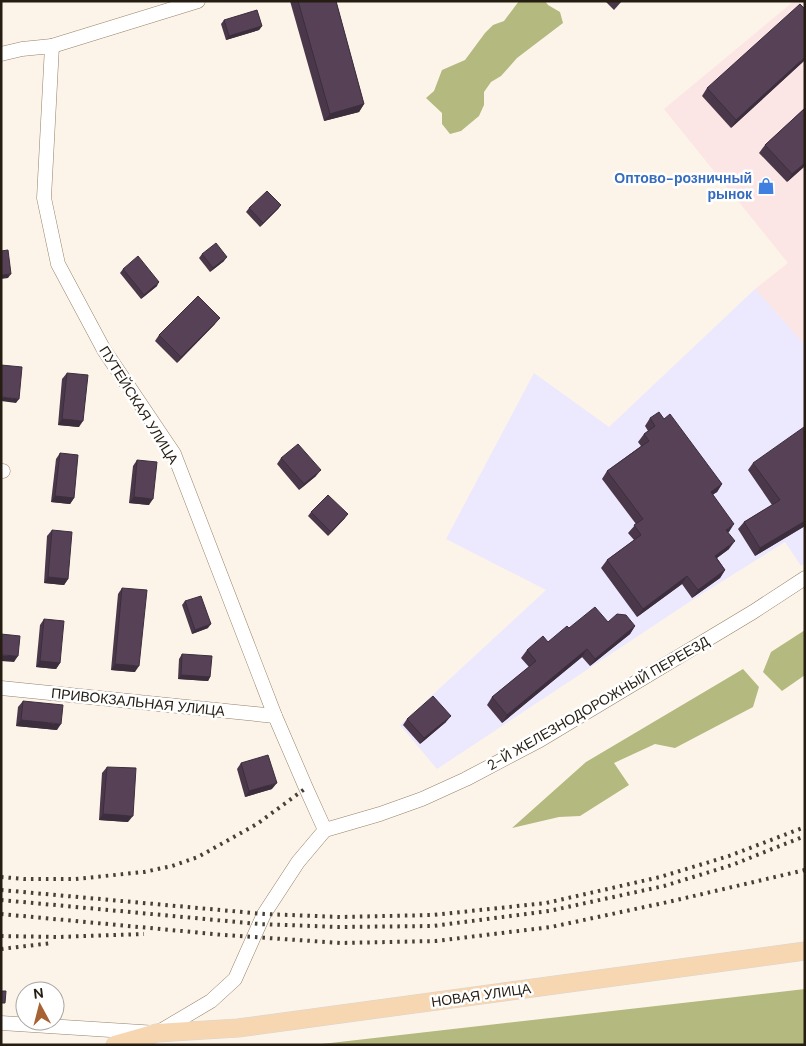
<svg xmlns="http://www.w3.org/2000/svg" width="806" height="1046" font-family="'DM Sans',sans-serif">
  <rect width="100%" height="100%" fill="#fdf4e9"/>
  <path fill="#fbe5e5" d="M794,1H805V345L755,289L788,263L664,109Z"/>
  <path fill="#ece8fe" d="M755,289L805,345V563L801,566L785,542L697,597L437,769L400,725L546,590L446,539L534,373L609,427Z"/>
  <g fill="#b3b97f">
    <path d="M519,1H545L548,5L560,12L563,23L517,58L501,76L491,82L484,92V105L479,116L461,131L450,134L442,124V113L426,98L434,91L442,70L465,60L485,33L493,25L504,21Z"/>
    <path d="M805,630V675L782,691L763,672L771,652Z"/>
    <path d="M743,669L759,687L753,707L675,748L655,744L614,763L629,785L580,816L559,817L512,828L586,762Z"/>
    <path d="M805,989V1045H313Z"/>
  </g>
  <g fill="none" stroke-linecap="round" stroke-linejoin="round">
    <g stroke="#968268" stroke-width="15">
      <g id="minor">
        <path d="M52,46L198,1"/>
        <path d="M1,54L22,49L52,46L44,198L58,264L104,350L174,454L275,716L306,788L325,830"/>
        <path d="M1,471H3"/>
        <path d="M1,688L275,716"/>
        <path d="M1,1023L157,1033L211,1001L235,979L264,914L298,862L325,830L380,814L422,799L466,779L540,740L753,612L805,578"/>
      </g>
    </g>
    <g stroke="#d8d6d4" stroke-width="19">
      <path id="major" d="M115,1045L157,1033L238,1028L805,951"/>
    </g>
    <use href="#minor" stroke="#fff" stroke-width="14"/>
    <use href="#major" stroke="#f7d6b2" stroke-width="18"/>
    <g stroke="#484035" stroke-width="4" stroke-dasharray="2.5 5" stroke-linecap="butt">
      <path d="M1,877L24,879H75L144,872L172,866L198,857L257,824L306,788"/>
      <path d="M1,890L264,914L340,917L433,915L546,903L660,877L729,856L805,827"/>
      <path d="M1,900L259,924L339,927L433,926L549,911L664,886L732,865L805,836"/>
      <path d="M1,914L224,935L341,943L436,941L551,927L668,902L805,870"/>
      <path d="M1,936L58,937L144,934"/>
      <path d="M1,949L52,943"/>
    </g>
  </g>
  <g fill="#4a384a">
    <path d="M290,1H336L364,104L359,112L324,121Z"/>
    <path d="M605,1H622L614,10Z"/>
    <path d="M224,20L262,26L259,30L226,40L221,24Z"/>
    <path d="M805,60L731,128L702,96L707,88Z"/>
    <path d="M805,108V166L787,182L759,153L765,145Z"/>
    <path d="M281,205L278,209L260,227L246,212L249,208Z"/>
    <path d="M202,254L224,261L210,272L199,258Z"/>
    <path d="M123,269L157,286L141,299L120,273Z"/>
    <path d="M215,324L177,363L155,341L159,335Z"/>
    <path d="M67,373L79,427L58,425L62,379Z"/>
    <path d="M650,418L664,419L722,484L717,492L713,494L729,532H728L729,549L717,558L725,570L720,578L692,598L682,584L637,617L601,568L607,560L634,540L628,533L636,524L602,479L607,471L641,446L638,442L644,434L648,431L645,426Z"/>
    <path d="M60,453L74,498L70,504L51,502L56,459Z"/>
    <path d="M281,458L316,476L299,490L277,464Z"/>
    <path d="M137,460L149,505L129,503L133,466Z"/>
    <path d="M753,463L805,526L755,556L738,529L744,522L772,505L748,470Z"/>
    <path d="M311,512L345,518L328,536L308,516Z"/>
    <path d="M52,530L68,579L64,585L44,583L47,536Z"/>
    <path d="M122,588L135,672L111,670L118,594Z"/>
    <path d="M185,601L208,628L192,634L182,605Z"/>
    <path d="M44,619L60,663L56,669L36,667L40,625Z"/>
    <path d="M608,622L635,626L630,634L590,666L582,657L502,723L487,705L492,697L529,667L521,658L527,650L548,642L569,628Z"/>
    <path d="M182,654L210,677L208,681L178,679L179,659Z"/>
    <path d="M23,701L57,730L16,726L18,707Z"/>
    <path d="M407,719L446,722L420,744L403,725Z"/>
    <path d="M241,763L272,789L245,797L237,769Z"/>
    <path d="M107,767L128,822L99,820L102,773Z"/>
  </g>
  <g fill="#3c2e3c">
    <path d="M262,26L259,30L226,40L229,36Z"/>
    <path d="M805,57V60L731,128L736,120Z"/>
    <path d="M364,104L359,112L324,121L330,114Z"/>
    <path d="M805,163V166L787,182L792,174Z"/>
    <path d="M281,205L278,209L260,227L263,223Z"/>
    <path d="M227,257L224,261L210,272L213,268Z"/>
    <path d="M11,274L8,278L1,279V275Z"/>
    <path d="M159,282L157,286L141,299L144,295Z"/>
    <path d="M220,318L215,324L177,363L181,357Z"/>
    <path d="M1,397L19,399L16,403L1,401Z"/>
    <path d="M62,419L83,421L79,427L58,425Z"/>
    <path d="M321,470L316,476L299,490L304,484Z"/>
    <path d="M722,484L717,492L705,500L711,492Z"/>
    <path d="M55,496L74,498L70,504L51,502Z"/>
    <path d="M134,497L153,499L149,505L129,503Z"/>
    <path d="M348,514L345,518L328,536L331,532Z"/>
    <path d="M805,521V526L755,556L760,548Z"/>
    <path d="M734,524L729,532L721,538L726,530Z"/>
    <path d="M735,541L729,549L710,563L715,556Z"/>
    <path d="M725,570L720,578L692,598L698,590Z"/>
    <path d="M687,576L682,584L637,617L643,609Z"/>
    <path d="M48,577L68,579L64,585L44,583Z"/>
    <path d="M211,624L208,628L192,634L195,630Z"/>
    <path d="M635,626L630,634L590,666L595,659Z"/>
    <path d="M587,649L582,657L502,723L507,715Z"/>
    <path d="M1,655L18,656L14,662L1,661Z"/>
    <path d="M40,661L60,663L56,669L36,667Z"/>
    <path d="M115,664L139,666L135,672L111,670Z"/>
    <path d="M181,675L210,677L208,681L178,679Z"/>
    <path d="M451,716L446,722L420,744L424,738Z"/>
    <path d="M21,720L61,724L57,730L16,726Z"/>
    <path d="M277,783L272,789L245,797L249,791Z"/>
    <path d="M103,814L133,816L128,822L99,820Z"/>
  </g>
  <g fill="#564156" stroke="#3c2e3c">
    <path d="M298,1H336L364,104L330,114Z"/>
    <path d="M800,4L805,9V57L736,120L707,88Z"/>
    <path d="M257,10L262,26L229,36L224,20Z"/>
    <path d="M805,108V163L792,174L765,145Z"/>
    <path d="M267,191L281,205L263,223L249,208Z"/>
    <path d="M216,243L227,257L213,268L202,254Z"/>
    <path d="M8,250L11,274L1,275V251Z"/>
    <path d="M138,256L159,282L144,295L123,269Z"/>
    <path d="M198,296L220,318L181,357L159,335Z"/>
    <path d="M1,365L22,367L19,399L1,397Z"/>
    <path d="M67,373L88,375L83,421L62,419Z"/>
    <path d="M659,412L664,419L670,414L722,484L711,492L734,524L726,530L735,541L715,556L725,570L698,590L687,576L643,609L607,560L641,535L634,525L643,519L607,471L649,441L644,434L655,426L650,418Z"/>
    <path d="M804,427L805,521L760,548L744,522L780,500L753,463Z"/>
    <path d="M298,444L321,470L304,484L281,458Z"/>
    <path d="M60,453L78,455L74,498L55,496Z"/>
    <path d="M137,460L157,462L153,499L134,497Z"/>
    <path d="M328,495L348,514L331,532L311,512Z"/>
    <path d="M52,530L72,532L68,579L48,577Z"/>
    <path d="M122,588L147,590L139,666L115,664Z"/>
    <path d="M201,596L211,624L195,630L185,601Z"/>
    <path d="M595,607L608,622L617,614L626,615L635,626L595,659L587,649L507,715L492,697L536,661L527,650L543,636L548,642L567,626L569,628Z"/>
    <path d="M44,619L64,621L60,663L40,661Z"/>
    <path d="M1,634L20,636L18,656L1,655Z"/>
    <path d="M182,654L212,656L210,677L181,675Z"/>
    <path d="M433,696L451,716L424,738L407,719Z"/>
    <path d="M23,701L63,705L61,724L21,720Z"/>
    <path d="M268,755L277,783L249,791L241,763Z"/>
    <path d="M107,767L136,768L133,816L103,814Z"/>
    <path d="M1,991H6L5,1003H1Z"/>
  </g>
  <defs>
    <g id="shop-bare" transform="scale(1.35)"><path d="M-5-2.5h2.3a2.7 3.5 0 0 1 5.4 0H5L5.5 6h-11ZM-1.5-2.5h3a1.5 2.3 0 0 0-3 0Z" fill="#3f7fe0" stroke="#fff" stroke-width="2.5" paint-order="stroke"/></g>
  </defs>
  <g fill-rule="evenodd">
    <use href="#shop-bare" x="766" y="186"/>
  </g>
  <g text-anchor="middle" stroke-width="5" stroke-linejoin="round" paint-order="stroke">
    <g font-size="14" font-weight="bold" fill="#366cbe" stroke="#fff" text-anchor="end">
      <text x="752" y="183">Оптово-розничный<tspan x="752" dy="16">рынок</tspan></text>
    </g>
    <g font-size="14" fill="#251d12" stroke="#fff">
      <text transform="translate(139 405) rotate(58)" y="5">ПУТЕЙСКАЯ УЛИЦА</text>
      <text transform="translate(138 702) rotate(6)" y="5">ПРИВОКЗАЛЬНАЯ УЛИЦА</text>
      <text transform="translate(598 703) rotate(-30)" y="5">2-Й ЖЕЛЕЗНОДОРОЖНЫЙ ПЕРЕЕЗД</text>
      <text transform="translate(481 995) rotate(-8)" y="5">НОВАЯ УЛИЦА</text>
    </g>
  </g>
  <rect width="806" height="1046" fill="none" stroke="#251d12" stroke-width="5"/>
  <g transform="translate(40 1006) rotate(353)"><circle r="24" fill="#ffffff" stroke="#a8a5a0"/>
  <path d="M0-4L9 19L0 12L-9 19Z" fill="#a66233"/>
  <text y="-8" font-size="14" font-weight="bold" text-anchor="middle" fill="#251d12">N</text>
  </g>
</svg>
